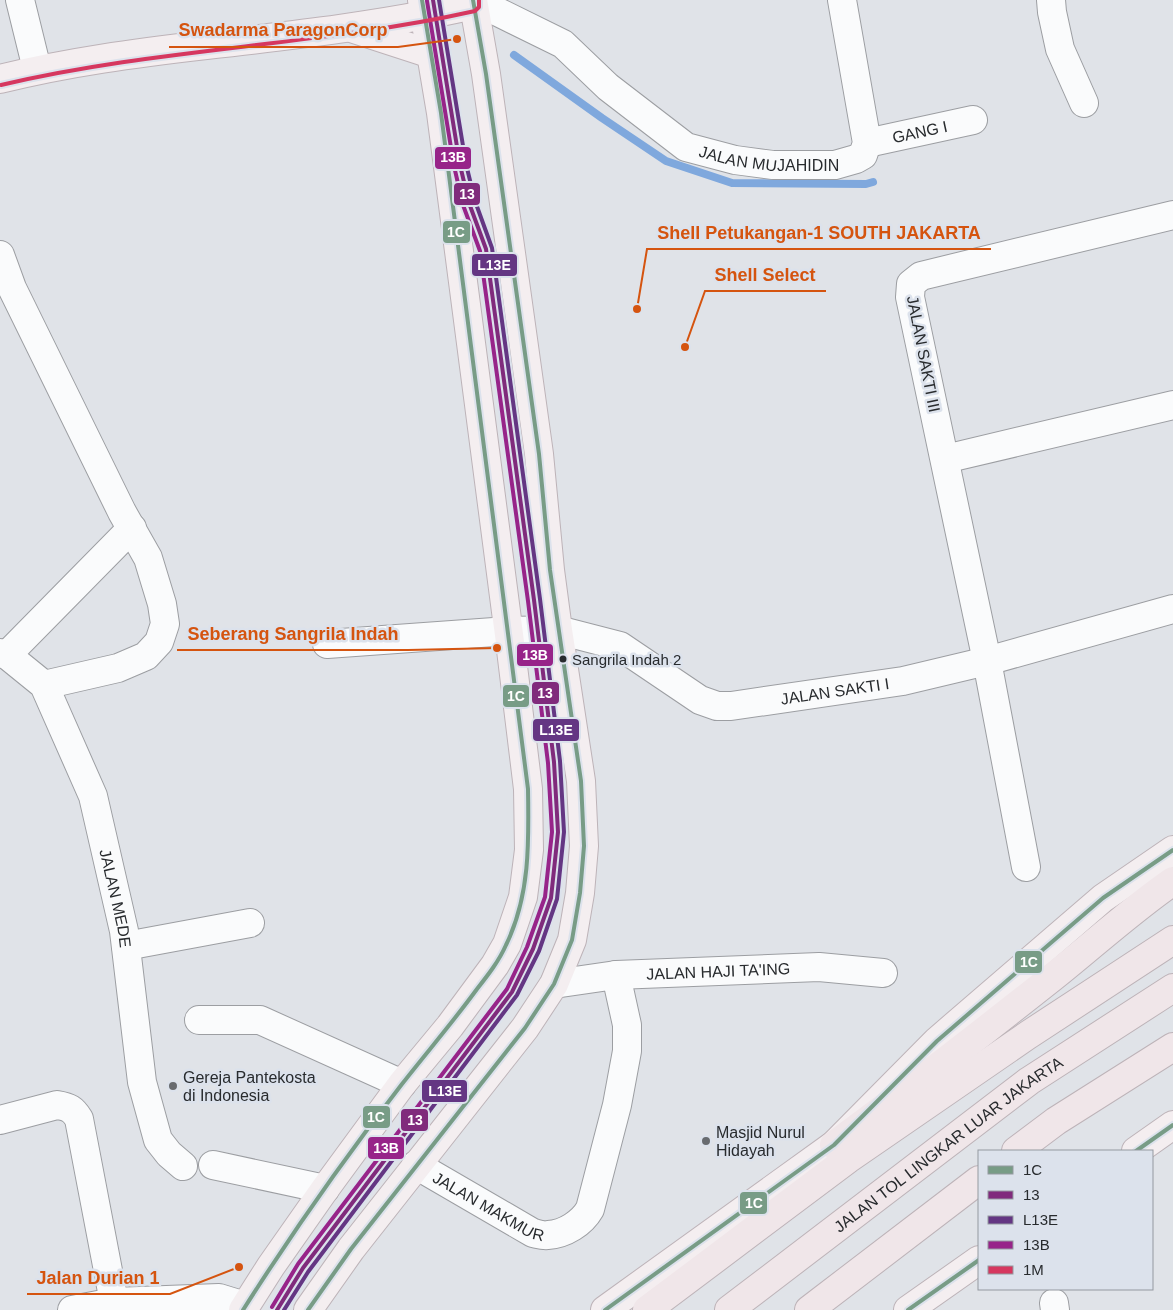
<svg xmlns="http://www.w3.org/2000/svg" width="1173" height="1310" font-family="Arial,sans-serif">
  <rect width="100%" height="100%" fill="#e0e3e8"/>
  <g fill="none" stroke-linecap="round" stroke-linejoin="round">
    <path stroke="#7fa8dd" stroke-width="8" d="M514,55L602,118L666,161L732,183L866,184L873,182"/>
    <g stroke="#9c9ea2" stroke-width="30">
      <g id="minor">
        <path d="M20,0L37,69"/>
        <path d="M1051,0L1052,12L1060,49L1084,103"/>
        <path id="s1" d="M473,5L487,7L498,12L563,44L608,87L686,147L735,160L773,165H835L856,159L863,155L867,143L842,0"/>
        <path id="s2" d="M867,143L973,120"/>
        <path d="M0,255L12,288L122,512L148,558L162,604L165,624L159,642L146,656L118,668L44,685"/>
        <path d="M945,459L1173,405"/>
        <path id="s3" d="M327,644L508,631L558,630L620,646L700,700L717,706H731L903,681L987,661L1173,609"/>
        <path id="s4" d="M0,653L7,655L44,685L93,796L124,931L142,1082L158,1140L169,1154L183,1166"/>
        <path d="M7,655L132,528"/>
        <path d="M1026,867L987,661L910,297L911,284L921,276L1173,215"/>
        <path d="M126,946L250,923"/>
        <path id="s5" d="M554,984L616,975L819,967L883,973"/>
        <path d="M199,1020H260L402,1084"/>
        <path d="M0,1120L57,1105C69,1107 73,1109 79,1119L114,1302"/>
        <path d="M213,1165L325,1189"/>
        <path id="s6" d="M416,1165L533,1233C538,1234 544,1236 548,1235C565,1234 582,1223 590,1209L617,1105L627,1051V1025L616,975"/>
        <path d="M1054,1303L1055,1310"/>
        <path d="M72,1310L114,1302L219,1298L245,1306"/>
      </g>
    </g>
    <g stroke="#bdb3b8" stroke-width="30">
      <g id="major">
        <path d="M354,29L431,54"/>
        <path d="M0,79C68,62 137,53 206,45C296,35 385,25 473,5"/>
        <path d="M1136,1151L1173,1125"/>
        <path d="M243,1310L271,1266L325,1189L402,1084L450,1026L495,965L507,944L523,897L529,850L528,789L511,650L441,113L422,0"/>
        <path d="M308,1310L351,1249L525,1028L554,984L572,940L580,893L584,846L581,781L558,630L550,570L539,454L509,239L486,74L473,0"/>
        <path d="M605,1310L834,1145L937,1041L1103,898L1173,850"/>
        <path d="M908,1310L979,1260"/>
      </g>
    </g>
    <g stroke="#bdb3b8" stroke-width="30">
      <g id="highway">
        <path d="M834,1145C909,1090 982,1033 1054,976C1094,944 1131,910 1173,881"/>
        <path d="M1016,1151L1056,1121L1173,1047"/>
        <path d="M647,1310L848,1159L1028,1035L1173,940"/>
        <path id="s7" d="M729,1310L1029,1081L1173,988"/>
        <path d="M809,1310L979,1180"/>
      </g>
    </g>
    <use href="#minor" stroke="#fafbfc" stroke-width="28"/>
    <use href="#major" stroke="#f4eef0" stroke-width="28"/>
    <use href="#highway" stroke="#f0e6e9" stroke-width="28"/>
    <g stroke="#dce2ec" stroke-width="8">
      <g id="bus-1">
        <path d="M1136,1151L1173,1125"/>
        <path d="M243,1310C292,1233 346,1156 402,1084C427,1052 453,1022 477,989C488,975 499,961 506,945C530,896 529,842 528,789L441,113L422,0"/>
        <path d="M308,1310L351,1249L525,1028L554,984L572,940L580,893L584,846L581,781L550,570L539,454L486,74L473,0"/>
        <path d="M605,1310L834,1145L937,1041L1103,898L1173,850"/>
        <path d="M908,1310L979,1260"/>
      </g>
    </g>
    <g stroke="#dce2ec" stroke-width="8">
      <path id="bus-2" d="M277,1310L303,1268L512,992L533,949L551,898L558,832L554,762L534,600L486,249L469,203L460,165L433,0"/>
    </g>
    <g stroke="#dce2ec" stroke-width="8">
      <path id="bus-3" d="M284,1310L308,1272L517,995L539,951L557,899L564,832L560,761L540,599L492,248L475,201L466,164L439,0"/>
    </g>
    <g stroke="#dce2ec" stroke-width="8">
      <path id="bus-4" d="M272,1307L298,1264L507,989L527,947L545,897L552,832L548,763L528,601L480,251L463,205L454,166L427,1"/>
    </g>
    <g stroke="#dce2ec" stroke-width="8">
      <path id="bus-5" d="M1,85C157,48 319,46 475,11L479,7V0"/>
    </g>
    <use href="#bus-1" stroke="#789c86" stroke-width="4"/>
    <use href="#bus-2" stroke="#802b7c" stroke-width="4"/>
    <use href="#bus-3" stroke="#643683" stroke-width="4"/>
    <use href="#bus-4" stroke="#972489" stroke-width="4"/>
    <use href="#bus-5" stroke="#d6375f" stroke-width="4"/>
  </g>
  <circle fill="#282b2e" stroke="#dce2ec" stroke-width="2" cx="563" cy="659" r="4.5"/>
  <g fill="#686b6f" stroke="#dce2ec" stroke-width="2">
    <circle cx="173" cy="1086" r="5"/>
    <circle cx="706" cy="1141" r="5"/>
  </g>
  <g text-anchor="middle" stroke-width="5" stroke-linejoin="round" paint-order="stroke">
    <g font-size="15" fill="#282b2e" stroke="#dce2ec" text-anchor="start">
      <text x="572" y="665">Sangrila Indah 2</text>
    </g>
    <g font-size="16" fill="#282b2e" stroke="#dce2ec">
      <text dy="6" stroke="none"><textPath href="#s2" startOffset="54">GANG I</textPath></text>
      <text dy="6" stroke="none"><textPath href="#s1" startOffset="344">JALAN MUJAHIDIN</textPath></text>
      <text transform="translate(924 354) rotate(79)" y="6">JALAN SAKTI III</text>
      <text dy="6" stroke="none"><textPath href="#s3" startOffset="529">JALAN SAKTI I</textPath></text>
      <text dy="6" stroke="none"><textPath href="#s4" startOffset="281">JALAN MEDE</textPath></text>
      <text dy="6" stroke="none"><textPath href="#s5" startOffset="165">JALAN HAJI TA'ING</textPath></text>
      <text dy="6" stroke="none"><textPath href="#s7" startOffset="275">JALAN TOL LINGKAR LUAR JAKARTA</textPath></text>
      <text dy="6" stroke="none"><textPath href="#s6" startOffset="84">JALAN MAKMUR</textPath></text>
    </g>
    <g font-size="16" fill="#282b2e" stroke="#dce2ec" text-anchor="start">
      <text x="183" y="1083">Gereja Pantekosta<tspan x="183" dy="18">di Indonesia</tspan></text>
      <text x="716" y="1138">Masjid Nurul<tspan x="716" dy="18">Hidayah</tspan></text>
    </g>
  </g>
  <path fill="none" stroke="#d5540f" stroke-width="2" d="M457 39L398 47H169M637 309L647 249H991M685 347L705 291H826M497 648L408 650H177M239 1267L170 1294H27"/>
  <g fill="#d5540f" stroke="#dce2ec" stroke-width="2">
    <circle cx="457" cy="39" r="5"/>
    <circle cx="637" cy="309" r="5"/>
    <circle cx="685" cy="347" r="5"/>
    <circle cx="497" cy="648" r="5"/>
    <circle cx="239" cy="1267" r="5"/>
  </g>
  <g font-size="18" text-anchor="middle" font-weight="bold" fill="#d5540f" stroke="#dce2ec" stroke-width="5" stroke-linejoin="round" paint-order="stroke">
    <text x="283" y="36">Swadarma ParagonCorp</text>
    <text x="819" y="239">Shell Petukangan-1 SOUTH JAKARTA</text>
    <text x="765" y="281">Shell Select</text>
    <text x="293" y="640">Seberang Sangrila Indah</text>
    <text x="98" y="1284">Jalan Durian 1</text>
  </g>
  <g stroke="#dce2ec" stroke-width="2">
    <rect x="434" y="146" width="38" height="24" rx="5" fill="#972489"/>
    <rect x="453" y="182" width="28" height="24" rx="5" fill="#802b7c"/>
    <rect x="442" y="220" width="29" height="24" rx="5" fill="#789c86"/>
    <rect x="471" y="253" width="47" height="24" rx="5" fill="#643683"/>
    <rect x="516" y="643" width="38" height="24" rx="5" fill="#972489"/>
    <rect x="531" y="681" width="29" height="24" rx="5" fill="#802b7c"/>
    <rect x="502" y="684" width="28" height="24" rx="5" fill="#789c86"/>
    <rect x="532" y="718" width="48" height="24" rx="5" fill="#643683"/>
    <rect x="1014" y="950" width="29" height="24" rx="5" fill="#789c86"/>
    <rect x="421" y="1079" width="47" height="24" rx="5" fill="#643683"/>
    <rect x="362" y="1105" width="29" height="24" rx="5" fill="#789c86"/>
    <rect x="400" y="1108" width="29" height="24" rx="5" fill="#802b7c"/>
    <rect x="367" y="1136" width="38" height="24" rx="5" fill="#972489"/>
    <rect x="739" y="1191" width="29" height="24" rx="5" fill="#789c86"/>
  </g>
  <g font-size="14" text-anchor="middle" font-weight="bold" fill="#fff">
    <text x="453" y="162">13B</text>
    <text x="467" y="199">13</text>
    <text x="456" y="237">1C</text>
    <text x="494" y="270">L13E</text>
    <text x="535" y="660">13B</text>
    <text x="545" y="698">13</text>
    <text x="516" y="701">1C</text>
    <text x="556" y="735">L13E</text>
    <text x="1029" y="967">1C</text>
    <text x="445" y="1096">L13E</text>
    <text x="376" y="1122">1C</text>
    <text x="415" y="1125">13</text>
    <text x="386" y="1153">13B</text>
    <text x="754" y="1208">1C</text>
  </g>
  <rect x="978" y="1150" width="175" height="140" fill="#dce2ec" stroke="#9499a0"/>
  <rect x="988" y="1166" width="25" height="8" fill="#789c86" stroke="#9499a0"/>
  <text x="1023" y="1175" font-size="15" fill="#282b2e">1C</text>
  <rect x="988" y="1191" width="25" height="8" fill="#802b7c" stroke="#9499a0"/>
  <text x="1023" y="1200" font-size="15" fill="#282b2e">13</text>
  <rect x="988" y="1216" width="25" height="8" fill="#643683" stroke="#9499a0"/>
  <text x="1023" y="1225" font-size="15" fill="#282b2e">L13E</text>
  <rect x="988" y="1241" width="25" height="8" fill="#972489" stroke="#9499a0"/>
  <text x="1023" y="1250" font-size="15" fill="#282b2e">13B</text>
  <rect x="988" y="1266" width="25" height="8" fill="#d6375f" stroke="#9499a0"/>
  <text x="1023" y="1275" font-size="15" fill="#282b2e">1M</text>
</svg>
